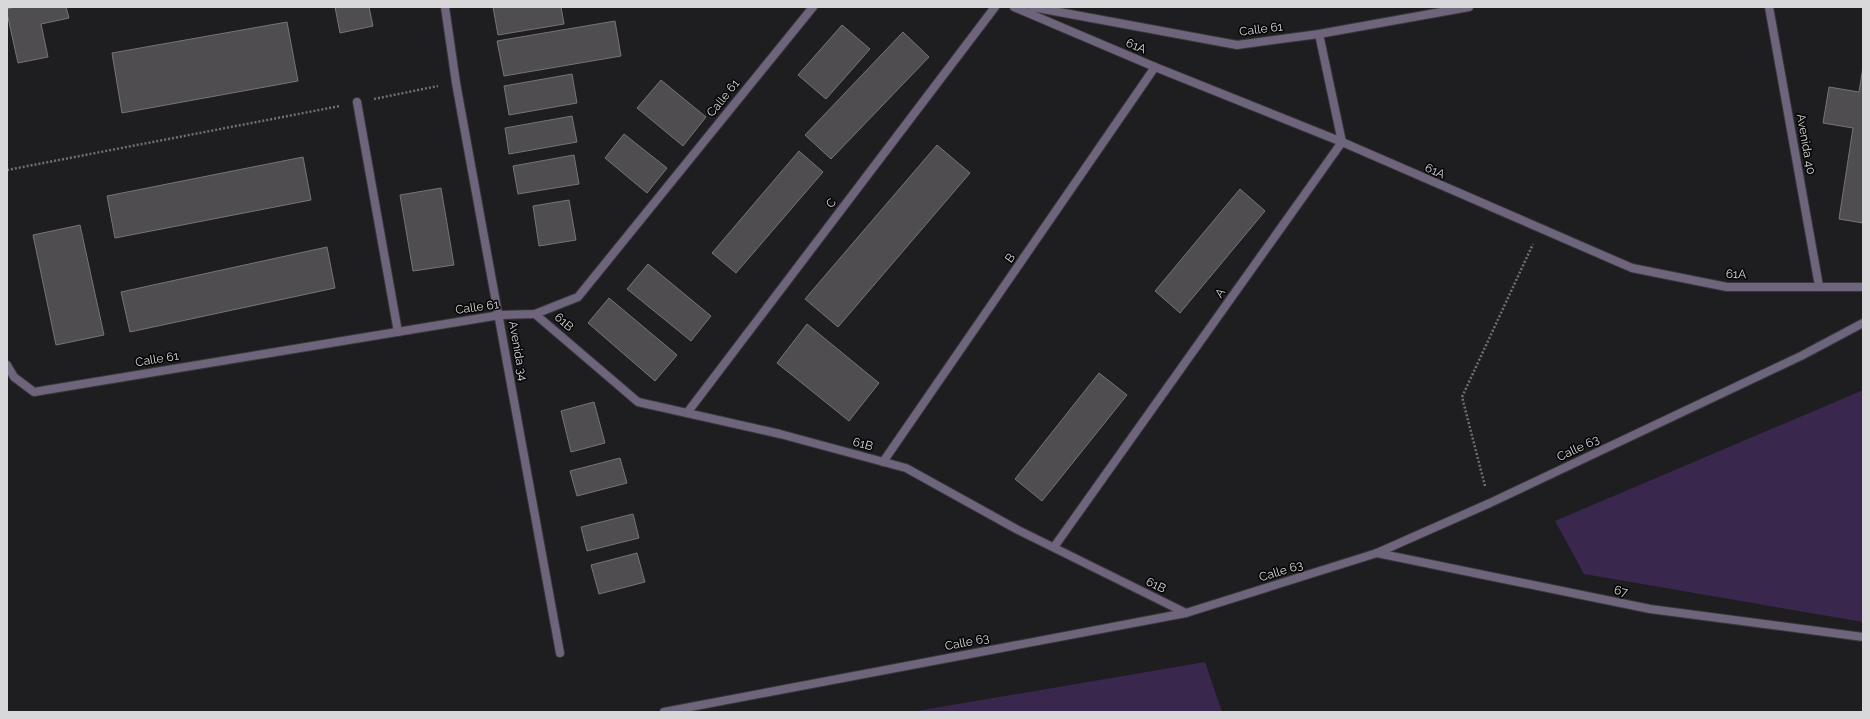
<svg xmlns="http://www.w3.org/2000/svg" width="1870" height="719" font-family="Raleway,sans-serif">
  <rect width="100%" height="100%" fill="#1e1d20"/>
  <g fill="#39274e">
    <path d="M1863,390V622L1584,574L1555,521Z"/>
    <path d="M1205,662L1222,712H911Z"/>
  </g>
  <g fill="#4f4d50" stroke="#757477">
    <path d="M14,7H66L69,18L41,24L48,57L18,63L7,13V9Z"/>
    <path d="M335,7H369L373,26L340,33Z"/>
    <path d="M493,7H561L564,24L498,35Z"/>
    <path d="M615,21L621,56L504,76L497,41Z"/>
    <path d="M287,22L298,81L122,113L112,53Z"/>
    <path d="M842,25L870,49L826,99L798,75Z"/>
    <path d="M903,32L929,57L831,159L805,135Z"/>
    <path d="M1863,67V223L1839,219L1853,128L1823,123L1829,87L1859,92Z"/>
    <path d="M572,74L577,103L509,115L504,86Z"/>
    <path d="M661,80L706,117L683,146L637,108Z"/>
    <path d="M572,116L577,142L509,154L505,128Z"/>
    <path d="M624,134L667,168L647,193L605,158Z"/>
    <path d="M937,145L970,173L838,327L805,299Z"/>
    <path d="M799,151L823,172L736,273L712,253Z"/>
    <path d="M574,155L579,184L518,194L513,166Z"/>
    <path d="M303,157L311,200L115,238L107,196Z"/>
    <path d="M441,188L454,265L413,271L400,195Z"/>
    <path d="M1240,189L1265,211L1180,313L1155,291Z"/>
    <path d="M569,200L576,240L539,246L533,206Z"/>
    <path d="M80,225L104,335L56,345L33,235Z"/>
    <path d="M327,247L335,288L130,332L121,292Z"/>
    <path d="M648,264L711,316L691,341L627,289Z"/>
    <path d="M609,298L677,355L655,381L588,323Z"/>
    <path d="M807,324L879,383L849,421L777,363Z"/>
    <path d="M1099,373L1127,395L1042,501L1015,479Z"/>
    <path d="M594,402L605,443L571,452L561,411Z"/>
    <path d="M620,458L627,483L577,496L570,471Z"/>
    <path d="M633,514L639,538L587,551L581,527Z"/>
    <path d="M637,553L645,582L599,594L591,565Z"/>
  </g>
  <g fill="none" stroke-linecap="round" stroke-linejoin="round">
    <g stroke="#38373a" stroke-width="10">
      <path id="lane" d="M357,102L398,332"/>
    </g>
    <g stroke="#38373a" stroke-width="10">
      <g id="street">
        <path d="M445,7L456,83L560,653"/>
        <path d="M1014,7L1155,67L1342,142L1632,268L1727,287H1863"/>
        <path d="M1032,7L1237,45L1319,34L1469,7"/>
        <path d="M1769,7L1819,286"/>
        <path d="M535,314L638,402L780,434L906,468L1018,530L1186,613"/>
        <path d="M7,365L14,377L34,392L500,315L535,314L578,297L813,7"/>
        <path d="M687,413L995,7"/>
        <path d="M883,462L1155,67"/>
        <path d="M1054,547L1342,142L1319,34"/>
        <path d="M1377,553L1650,609L1863,637"/>
        <path d="M664,712L1186,613L1377,553L1490,503L1801,356L1863,323"/>
      </g>
    </g>
    <g stroke="#706f72" stroke-width="2.5" stroke-dasharray="2 2" stroke-linecap="butt">
      <path d="M374,99L438,86"/>
      <path d="M7,170L340,106"/>
      <path d="M1485,486L1462,397L1533,244"/>
    </g>
    <use href="#lane" stroke="#6e647b" stroke-width="8"/>
    <use href="#street" stroke="#6e647b" stroke-width="8"/>
  </g>
  <g text-anchor="middle" stroke-width="3.5" stroke-linejoin="round" paint-order="stroke">
    <g font-size="12" fill="#d8d7d9" stroke="#080809">
      <text transform="translate(1261 29) rotate(-7)" y="4">Calle 61</text>
      <text transform="translate(1136 46) rotate(23)" y="4">61A</text>
      <text transform="translate(723 98) rotate(-51)" y="4">Calle 61</text>
      <text transform="translate(1806 144) rotate(80)" y="4">Avenida 40</text>
      <text transform="translate(1435 171) rotate(24)" y="4">61A</text>
      <text transform="translate(831 203) rotate(-53)" y="4">C</text>
      <text transform="translate(1010 258) rotate(-55)" y="4">B</text>
      <text transform="translate(1736 274) rotate(2)" y="4">61A</text>
      <text transform="translate(1220 293) rotate(-55)" y="4">A</text>
      <text transform="translate(477 307) rotate(-8)" y="4">Calle 61</text>
      <text transform="translate(564 322) rotate(41)" y="4">61B</text>
      <text transform="translate(518 351) rotate(80)" y="4">Avenida 34</text>
      <text transform="translate(157 359) rotate(-9)" y="4">Calle 61</text>
      <text transform="translate(863 444) rotate(15)" y="4">61B</text>
      <text transform="translate(1578 448) rotate(-25)" y="4">Calle 63</text>
      <text transform="translate(1281 571) rotate(-17)" y="4">Calle 63</text>
      <text transform="translate(1156 585) rotate(26)" y="4">61B</text>
      <text transform="translate(1621 591) rotate(12)" y="4">67</text>
      <text transform="translate(967 642) rotate(-11)" y="4">Calle 63</text>
    </g>
  </g>
  <rect width="1870" height="719" fill="none" stroke="#d8d7d9" stroke-width="16"/>
</svg>
